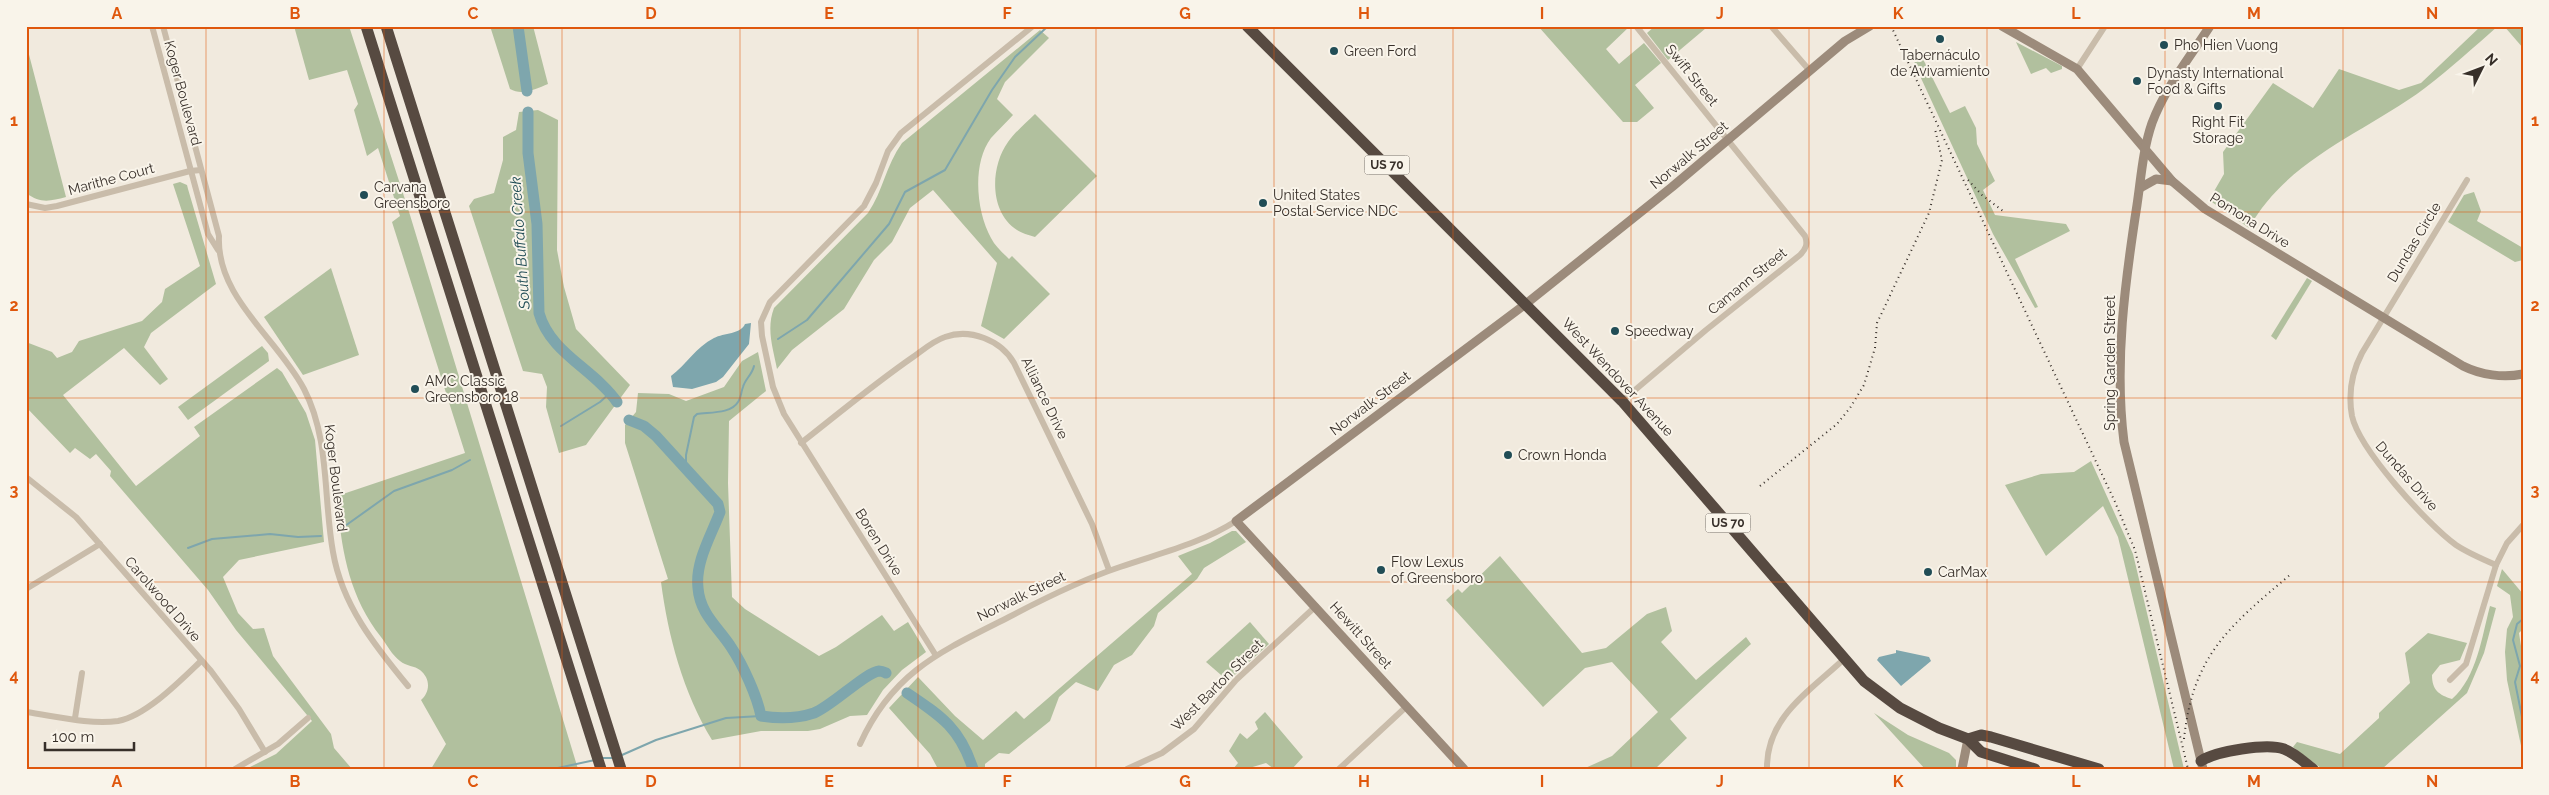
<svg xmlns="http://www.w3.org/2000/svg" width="2549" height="795" font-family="Raleway,sans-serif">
  <rect width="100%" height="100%" fill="#f1eade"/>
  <g fill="#b1c09e">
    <path d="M294,26H349L410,215L578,769H431L446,744L421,700C430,692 431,679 420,670C415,666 406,666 400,661C392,655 387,645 381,637C348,595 341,548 337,496L465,453L392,222L400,216L378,148L367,156L354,110L358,104L347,70L309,80Z"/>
    <path d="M490,26H533L548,84C536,89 522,96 510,89Z"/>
    <path d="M1538,26H1630L1606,49L1619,64L1644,43L1661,63L1635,85L1654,108L1637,122H1623Z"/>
    <path d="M1655,26H1704L1706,28L1668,60L1647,33Z"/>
    <path d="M2481,26H2498C2474,47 2450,69 2425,88C2365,133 2288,158 2249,228L2209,200L2224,174L2223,152L2273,83L2313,108L2339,69L2399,90L2421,83Z"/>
    <path d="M2504,26H2523V48Z"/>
    <path d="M1040,30L1049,38L1005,82L997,99L1013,115C1006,123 998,130 991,138C972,163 976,211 991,238C995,246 1003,253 1009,259L1012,256L1050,294L1004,339L981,326L997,263L933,190L910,208L892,242L874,260L844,309L792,350L777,369C773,348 766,329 774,308L868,213C883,191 886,165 902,143Z"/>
    <path d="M2016,42L2062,66V69L2051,73L2046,68L2031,74Z"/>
    <path d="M26,43L66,197C50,201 41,204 26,193Z"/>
    <path d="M1922,57L1950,113L1965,106L1976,128L1977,144L1995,181L1983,190L1995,215L2066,224L2070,231L2015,259L2038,307L2035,308L1993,234L1914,63Z"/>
    <path d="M538,110L558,120L557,250L564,287L576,329L630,385L586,445L559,453L546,407L547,387L542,374L523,371L469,206L474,199L494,193L503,160V137L516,130L519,112Z"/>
    <path d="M1035,114L1097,176L1035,237C1029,235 1021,233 1017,230C989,212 990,167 1008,142C1015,132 1026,123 1035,114Z"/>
    <path d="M180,182L187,185L188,189L216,284L151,333L144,347L168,379L160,385L124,348L63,395L136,486L200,436L194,427L277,368L282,372L306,413L315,440L324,542L239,560L223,577L238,613L253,629L264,628L273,656L331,734L334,748L352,769H246L276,754L312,721L236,630L208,590L110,476L111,471L96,454L90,459L75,448L70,453L26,407V342L52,352L57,358L72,352L79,341L142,321L162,302L165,289L200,266L173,184Z"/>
    <path d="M2474,192L2481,211L2477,221L2523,248V260L2515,262L2448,222L2464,195Z"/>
    <path d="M331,268L359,355L303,375L264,317Z"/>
    <path d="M2307,278L2312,281L2276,340L2271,336Z"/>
    <path d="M262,346L268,353L269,361L188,420L178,407Z"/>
    <path d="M758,352L766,391L729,421L728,483L732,597L745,609L819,656L836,647L882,615L894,631L908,622L926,652L902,670L883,690L867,715L850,716L820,729L808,731H761L712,740C683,692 668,636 661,582L668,579L625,443V425L636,412L638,393L669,394L686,401L724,387L742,361Z"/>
    <path d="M2091,461L2133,554L2184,769H2174L2118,537L2103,506L2046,556L2005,485L2041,474L2074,472Z"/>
    <path d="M1232,531H1236L1246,542L1204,568L1197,579L1158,613L1154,626L1132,655L1114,665L1098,691L1076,682L1059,697L1050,721L1009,754L999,753L985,764V769H938L930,754L889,708L918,677L955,716L983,740L1016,711L1024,719L1192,574L1178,556L1210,543Z"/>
    <path d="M1500,556L1582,653L1606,648L1647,614L1666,607L1672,631L1661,642L1696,680L1746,637L1751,644L1670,719L1687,738L1655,769H1583L1612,756L1658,712L1612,662L1585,668L1543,707L1446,600L1458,589L1462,593Z"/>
    <path d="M2502,569L2523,594V629L2519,633L2523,659V755L2507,680L2505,652L2507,629L2513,617L2510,595L2497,586Z"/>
    <path d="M2490,606L2496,608L2484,653L2467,693L2382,769H2322L2293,747L2297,742L2340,754L2379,718V713L2410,683L2405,653L2428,633L2467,643L2460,660L2440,665L2432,675C2432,690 2439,695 2452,699C2477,677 2482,636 2490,606Z"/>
    <path d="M1250,622L1269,644L1228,681L1206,662Z"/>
    <path d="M1265,712L1303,757L1292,769H1274L1266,763L1246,769H1233L1238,763L1229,751L1240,733L1247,739L1258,729L1255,722Z"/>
    <path d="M1874,713L1908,735L1949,753L1956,760V769H1925Z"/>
  </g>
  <g fill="#7ea6ad">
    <path d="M751,323L749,344L723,377L716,382L692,389L673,387L671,376C686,365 696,347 714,338C724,333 741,334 745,324Z"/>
    <path d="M1896,650L1929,657L1931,661L1901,686L1877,660L1879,657L1896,653Z"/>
  </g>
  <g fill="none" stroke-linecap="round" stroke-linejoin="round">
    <g stroke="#7ea6ad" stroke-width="2">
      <path d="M778,339L807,320L889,224L905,192L945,170L992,90L1015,57L1048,26"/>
      <path d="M561,426L600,402L610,393"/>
      <path d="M686,470V455L694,417L697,414C709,412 731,414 738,402C741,398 741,392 743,387C745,379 752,375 754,366"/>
      <path d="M345,526L394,491L452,470L470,460"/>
      <path d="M188,548L212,539L270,534L298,537L321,536"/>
      <path d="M2523,619L2517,624L2513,640L2520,666L2515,682L2523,722"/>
      <path d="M622,755L656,740L726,718L761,716"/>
      <path d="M602,758H612"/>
      <path d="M553,769L595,760"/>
    </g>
    <g stroke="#7ea6ad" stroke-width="11">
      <path d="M518,26L527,91"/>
      <path d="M528,112V153L537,224L539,313C550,353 594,369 617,402"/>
      <path d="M629,420L644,426L656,436L718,504L720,512C711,536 695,562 698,588C700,614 718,627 731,647C743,665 757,696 761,716C779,719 796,719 814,713C832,706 866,672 879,671C881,671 884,672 886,673"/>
      <path d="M907,693C941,716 960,728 973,769"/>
    </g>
    <g stroke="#c9bcaa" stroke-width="6">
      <path d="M152,26L208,234L218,250"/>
      <path d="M163,26L219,236C216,297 277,338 304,389C330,439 323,497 333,552C342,605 375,646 408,686"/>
      <path d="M1771,26L1810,71"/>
      <path d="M2077,69L2105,26"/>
      <path d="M2467,180L2362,353C2352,372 2348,394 2352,416C2359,449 2427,524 2456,545C2468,553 2482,559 2496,565"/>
      <path d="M26,204L45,208L57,206L190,171L201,170"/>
      <path d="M1622,401L1706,330L1800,255C1806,249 1808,244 1805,236L1636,26"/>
      <path d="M801,443C838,414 874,384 913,357C923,350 933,341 945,337C970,328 1001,340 1014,363L1092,524L1109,570"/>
      <path d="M26,477L76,517L211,671L239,709L265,752"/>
      <path d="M26,589L100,544"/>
      <path d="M935,654L784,414L773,387L762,336L761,322L770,302L864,206L876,183L888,151L901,133L1033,26"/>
      <path d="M2450,680L2466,664L2496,565L2507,543L2523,525"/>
      <path d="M26,712C55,716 89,725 118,721C146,716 181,680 201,661"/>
      <path d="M75,718L82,673"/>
      <path d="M860,744C893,671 942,651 1009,617C1045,598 1081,580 1120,567C1160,553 1200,544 1236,521"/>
      <path d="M235,769L278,744L308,718"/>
      <path d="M1127,769L1162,753L1194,729L1236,680L1316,606"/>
      <path d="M1339,769L1407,706"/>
      <path d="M1767,769C1766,717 1810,691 1844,659"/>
    </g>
    <g stroke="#9c8b7b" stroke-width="9">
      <path d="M2002,26L2077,69L2172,181L2205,209L2463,366C2481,375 2503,378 2523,374"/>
      <path d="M2140,188L2156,179L2172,181"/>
      <path d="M1464,769L1236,521L1527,303L1672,187L1845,41L1870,26"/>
      <path d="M1962,769L1968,739"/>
      <path d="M2203,769L2124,442C2114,364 2125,282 2137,205C2141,178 2143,149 2152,123C2165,88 2190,57 2210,26"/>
    </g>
    <g stroke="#574a41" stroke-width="11">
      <path d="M366,26L601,769"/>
      <path d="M386,26L621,769"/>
      <path d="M1247,26L1622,401L1864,681L1900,708L1939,728L1968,739L1981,752L2035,769"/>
      <path d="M1968,739L1981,735L1991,737L2099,769"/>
      <path d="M2201,761C2216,751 2267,743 2284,749C2295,753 2304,762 2313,769"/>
    </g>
    <g stroke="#372f29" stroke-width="2" stroke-dasharray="1 4" stroke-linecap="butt">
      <path d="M1891,26L2115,502L2135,550L2188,769"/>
      <path d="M1968,180L1982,195L2003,211"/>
      <path d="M1760,486L1837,424L1850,408L1864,385L1875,348L1877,323L1929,213L1942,160L1935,129"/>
      <path d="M2184,739C2193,654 2230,626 2291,574"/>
    </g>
  </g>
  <path fill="none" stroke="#df570d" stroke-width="1" stroke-opacity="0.55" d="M206,26V769M384,26V769M562,26V769M740,26V769M918,26V769M1096,26V769M1274,26V769M1453,26V769M1631,26V769M1809,26V769M1987,26V769M2165,26V769M2343,26V769M26,212H2523M26,398H2523M26,582H2523"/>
  <g fill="#214d56" stroke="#f9f4ea" stroke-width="2">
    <circle cx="1940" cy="39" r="5"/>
    <circle cx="2164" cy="45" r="5"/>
    <circle cx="1334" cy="51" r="5"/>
    <circle cx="2137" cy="81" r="5"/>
    <circle cx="2218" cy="106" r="5"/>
    <circle cx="364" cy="195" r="5"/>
    <circle cx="1263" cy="203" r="5"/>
    <circle cx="1615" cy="331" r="5"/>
    <circle cx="415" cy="389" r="5"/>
    <circle cx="1508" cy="455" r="5"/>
    <circle cx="1381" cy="570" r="5"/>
    <circle cx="1928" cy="572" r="5"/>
  </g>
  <g text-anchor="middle" stroke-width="4" stroke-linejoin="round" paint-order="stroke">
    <g fill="#f9f4ea" stroke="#716a63" stroke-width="1">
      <rect x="1364.5" y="155.5" width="45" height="19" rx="4"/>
      <rect x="1705.5" y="513.5" width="45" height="19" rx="4"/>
    </g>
    <g font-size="12" font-weight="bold" fill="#372f29">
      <text x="1387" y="169">US 70</text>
      <text x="1728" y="527">US 70</text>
    </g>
    <g font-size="14" fill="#372f29" stroke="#f9f4ea" text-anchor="start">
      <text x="2174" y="50">Pho Hien Vuong</text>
      <text x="1344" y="56">Green Ford</text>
      <text x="1940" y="60" text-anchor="middle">Tabernáculo<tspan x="1940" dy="16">de Avivamiento</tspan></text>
      <text x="2147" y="78">Dynasty International<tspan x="2147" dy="16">Food &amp; Gifts</tspan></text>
      <text x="2218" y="127" text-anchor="middle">Right Fit<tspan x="2218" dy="16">Storage</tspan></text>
      <text x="374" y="192">Carvana<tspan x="374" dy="16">Greensboro</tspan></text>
      <text x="1273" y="200">United States<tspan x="1273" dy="16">Postal Service NDC</tspan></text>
      <text x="1625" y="336">Speedway</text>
      <text x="425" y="386">AMC Classic<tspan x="425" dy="16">Greensboro 18</tspan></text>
      <text x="1518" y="460">Crown Honda</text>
      <text x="1391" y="567">Flow Lexus<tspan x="1391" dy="16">of Greensboro</tspan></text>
      <text x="1938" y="577">CarMax</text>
    </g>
    <g font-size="14" fill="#372f29" stroke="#f9f4ea">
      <text transform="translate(1692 75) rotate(51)" y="5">Swift Street</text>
      <text transform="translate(183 93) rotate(75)" y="5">Koger Boulevard</text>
      <text transform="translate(1689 155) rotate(-40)" y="5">Norwalk Street</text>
      <text transform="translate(111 179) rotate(-15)" y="5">Marithe Court</text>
      <text transform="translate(2250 220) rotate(32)" y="5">Pomona Drive</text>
      <text transform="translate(2414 242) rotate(-59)" y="5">Dundas Circle</text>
      <text transform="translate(1747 281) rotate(-39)" y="5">Camann Street</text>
      <text transform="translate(2110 363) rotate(-90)" y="5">Spring Garden Street</text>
      <text transform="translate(1618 377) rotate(47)" y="5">West Wendover Avenue</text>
      <text transform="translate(1045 398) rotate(64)" y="5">Alliance Drive</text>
      <text transform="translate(1370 403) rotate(-37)" y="5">Norwalk Street</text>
      <text transform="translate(2407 476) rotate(49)" y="5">Dundas Drive</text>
      <text transform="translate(336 478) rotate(83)" y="5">Koger Boulevard</text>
      <text transform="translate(879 542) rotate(58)" y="5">Boren Drive</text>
      <text transform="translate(1021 596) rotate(-26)" y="5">Norwalk Street</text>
      <text transform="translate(163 599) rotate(49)" y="5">Carolwood Drive</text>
      <text transform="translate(1361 635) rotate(48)" y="5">Hewitt Street</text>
      <text transform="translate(1217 685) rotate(-45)" y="5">West Barton Street</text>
    </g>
    <g font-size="15" font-style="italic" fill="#214d56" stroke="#f9f4ea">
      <text transform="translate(520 243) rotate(-94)" y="5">South Buffalo Creek</text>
    </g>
  </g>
  <rect width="2549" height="795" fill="none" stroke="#f9f4ea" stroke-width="55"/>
  <g transform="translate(2482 68) rotate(48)" stroke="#f9f4ea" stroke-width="4" paint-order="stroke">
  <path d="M0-4L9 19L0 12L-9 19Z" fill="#372f29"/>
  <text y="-8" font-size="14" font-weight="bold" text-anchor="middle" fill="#372f29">N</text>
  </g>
  <path d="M45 742v8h89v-8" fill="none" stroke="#372f29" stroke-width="2.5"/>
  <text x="52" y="742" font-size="15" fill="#372f29" stroke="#f9f4ea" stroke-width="4" paint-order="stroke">100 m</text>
  <rect x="28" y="28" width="2494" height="740" fill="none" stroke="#df570d" stroke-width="2"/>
  <g font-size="16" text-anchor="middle" font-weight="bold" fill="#df570d">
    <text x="117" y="19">A</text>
    <text x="295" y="19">B</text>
    <text x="473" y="19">C</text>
    <text x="651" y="19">D</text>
    <text x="829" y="19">E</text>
    <text x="1007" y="19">F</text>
    <text x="1185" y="19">G</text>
    <text x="1364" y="19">H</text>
    <text x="1542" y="19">I</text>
    <text x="1720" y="19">J</text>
    <text x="1898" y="19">K</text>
    <text x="2076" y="19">L</text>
    <text x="2254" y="19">M</text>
    <text x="2432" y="19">N</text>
    <text x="14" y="126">1</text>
    <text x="2535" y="126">1</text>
    <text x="14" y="311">2</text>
    <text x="2535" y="311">2</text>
    <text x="14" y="496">3</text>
    <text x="2535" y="496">3</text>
    <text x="14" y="681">4</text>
    <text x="2535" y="681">4</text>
    <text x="117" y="787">A</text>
    <text x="295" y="787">B</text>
    <text x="473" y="787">C</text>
    <text x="651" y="787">D</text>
    <text x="829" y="787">E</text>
    <text x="1007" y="787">F</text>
    <text x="1185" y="787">G</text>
    <text x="1364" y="787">H</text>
    <text x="1542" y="787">I</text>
    <text x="1720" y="787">J</text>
    <text x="1898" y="787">K</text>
    <text x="2076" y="787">L</text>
    <text x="2254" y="787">M</text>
    <text x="2432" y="787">N</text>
  </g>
</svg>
